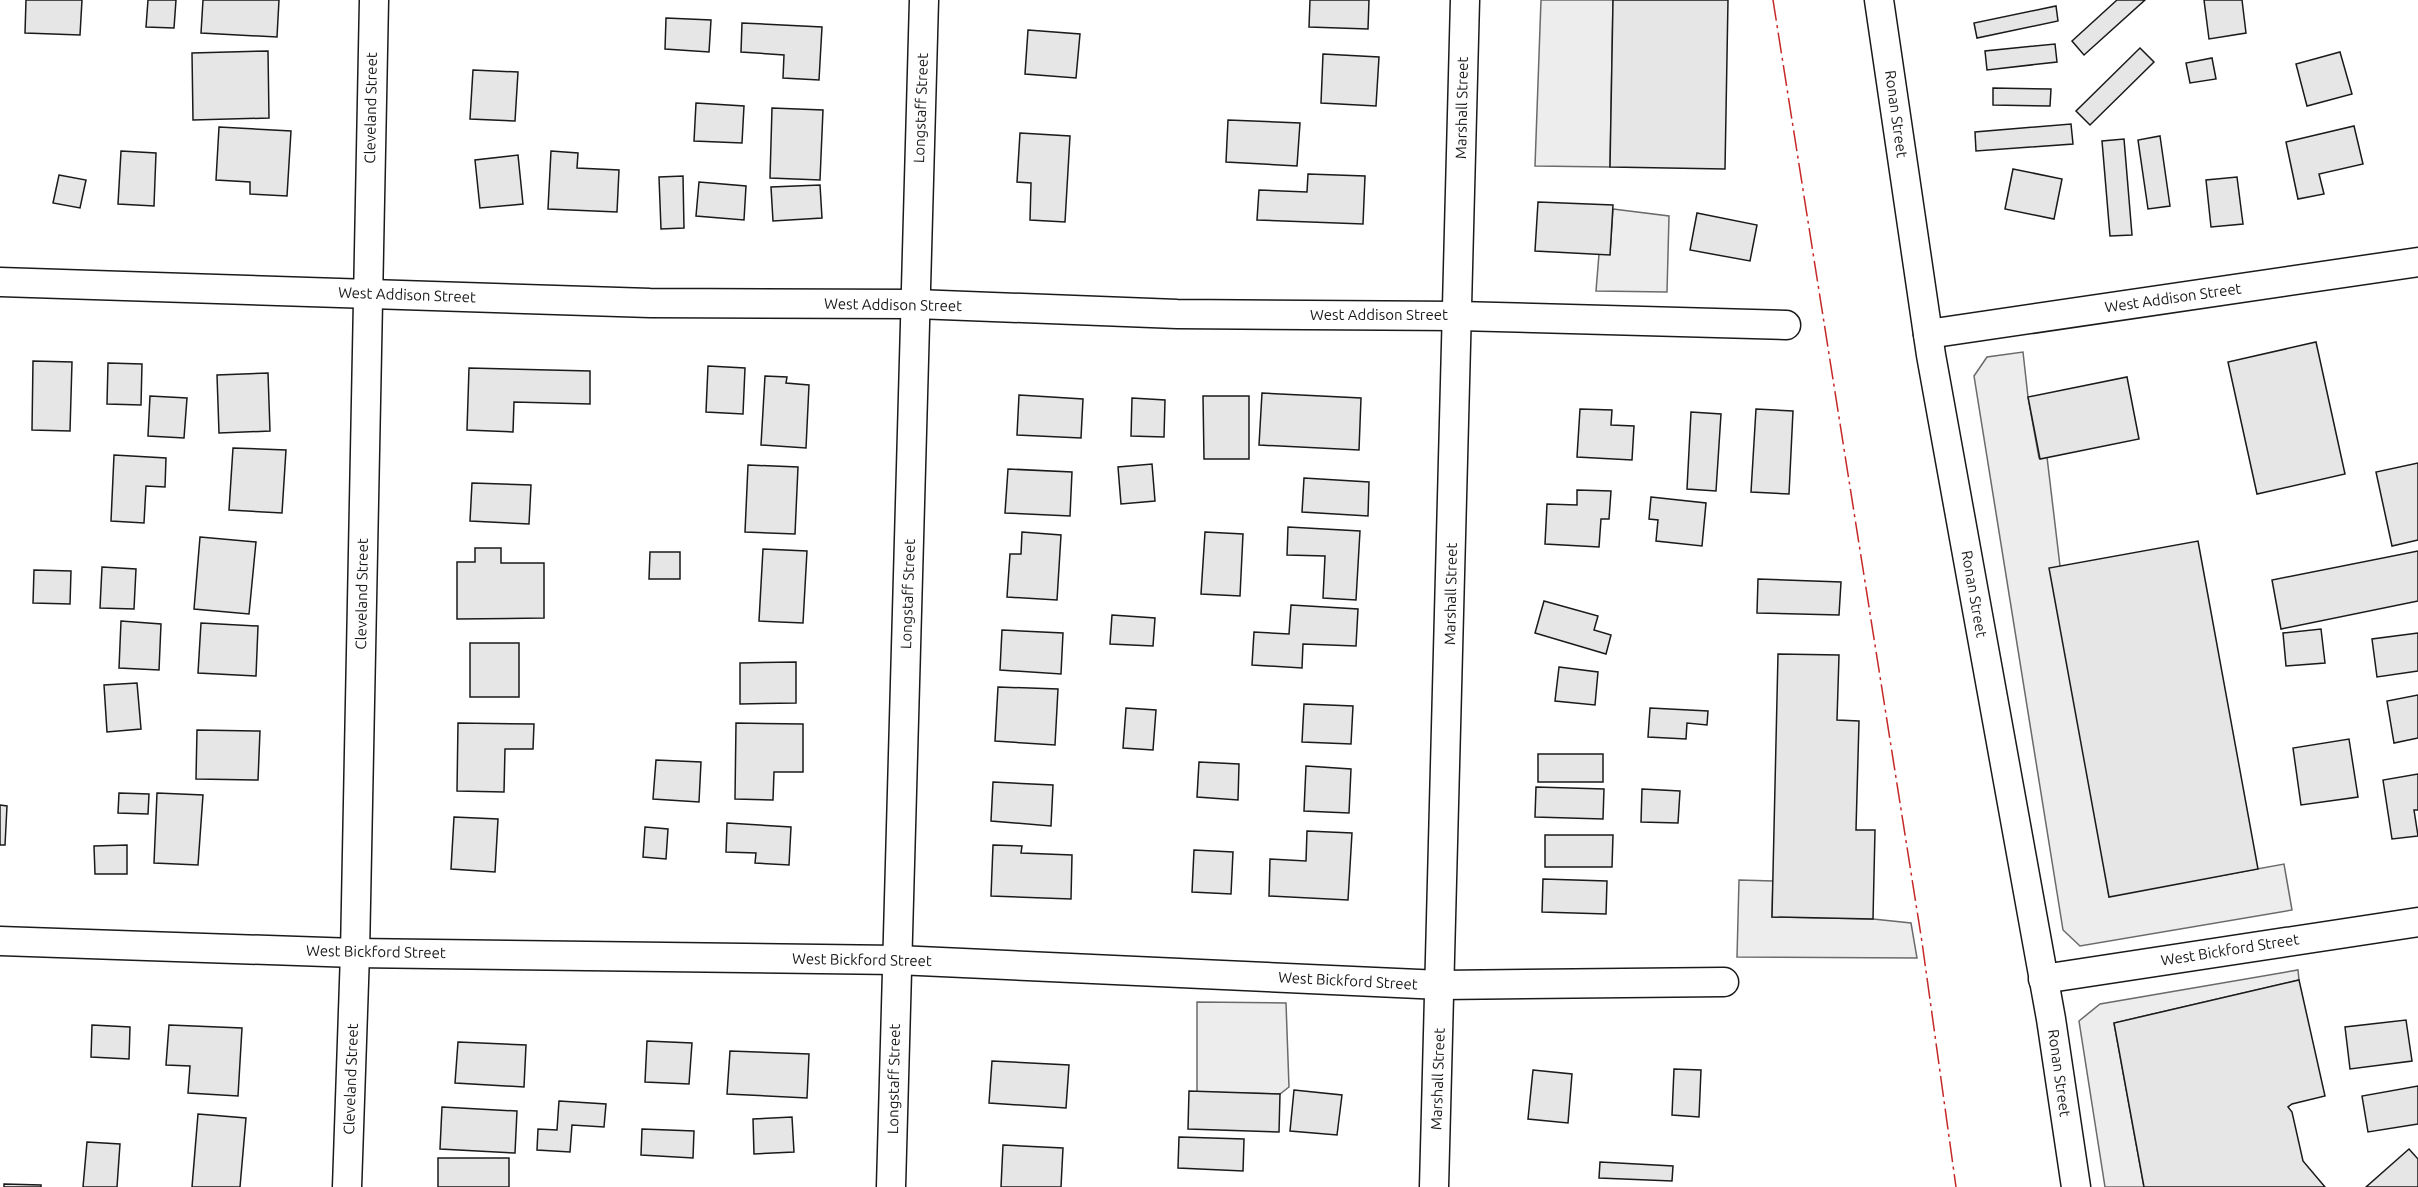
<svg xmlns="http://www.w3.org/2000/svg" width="2418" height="1187" font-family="Ubuntu,sans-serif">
  <rect width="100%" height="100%" fill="#fff"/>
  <g fill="#ededed" stroke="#6a6a6a" stroke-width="1.5">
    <path d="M1541,0H1613L1610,167L1535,166Z"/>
    <path d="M1613,209L1669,216L1667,292L1596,291L1599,254H1610Z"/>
    <path d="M2023,352L2028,397L2039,458L2047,457L2060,566L2109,896L2284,864L2292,910L2080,946L2063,930L1974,376L1987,357Z"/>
    <path d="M1739,880L1773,881L1772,917L1873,919L1911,923L1917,958L1737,957Z"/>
    <path d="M2298,970L2299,980L2114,1023L2144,1187H2105L2079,1021L2100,1004Z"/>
    <path d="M1197,1002L1286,1003L1289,1087L1280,1094L1197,1092Z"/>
  </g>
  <g fill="#e6e6e6" stroke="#1a1a1a" stroke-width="1.5">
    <path d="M26,0H82L80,35L25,33Z"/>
    <path d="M148,0H176L174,28L146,27Z"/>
    <path d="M203,0H279L277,37L201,33Z"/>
    <path d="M1310,0H1369L1368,29L1309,27Z"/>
    <path d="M1613,0H1728L1725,169L1610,167Z"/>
    <path d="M2117,0H2145L2084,55L2072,41Z"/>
    <path d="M2204,0H2242L2246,33L2209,39Z"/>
    <path d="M2056,6L2058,21L1977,38L1974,23Z"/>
    <path d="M666,18L711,20L709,52L665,49Z"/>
    <path d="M742,23L822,27L819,80L783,78L784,55L741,52Z"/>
    <path d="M1028,30L1080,34L1076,78L1025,74Z"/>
    <path d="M2055,44L2057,62L1987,70L1985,51Z"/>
    <path d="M2140,48L2154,62L2090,125L2076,111Z"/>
    <path d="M268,51L269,118L193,120L192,53Z"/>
    <path d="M2340,52L2352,94L2307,106L2296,64Z"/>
    <path d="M1323,54L1379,57L1376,106L1321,103Z"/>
    <path d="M2212,58L2216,79L2190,83L2186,63Z"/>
    <path d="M473,70L518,72L515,121L470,119Z"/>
    <path d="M1993,88L2051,89L2050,106L1993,105Z"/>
    <path d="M696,103L744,106L742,143L694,141Z"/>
    <path d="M772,108L823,110L820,180L770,178Z"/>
    <path d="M1228,120L1300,123L1297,166L1226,162Z"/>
    <path d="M2071,124L2073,144L1976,151L1975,132Z"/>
    <path d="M2354,126L2363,164L2319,174L2324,194L2298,199L2286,142Z"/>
    <path d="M219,127L291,131L287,196L250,194V182L216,180Z"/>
    <path d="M1020,133L1070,136L1065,222L1030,220L1031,183L1017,182Z"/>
    <path d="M2160,136L2170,206L2148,209L2138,140Z"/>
    <path d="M2124,139L2132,235L2110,236L2102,141Z"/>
    <path d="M121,151L156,153L154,206L118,204Z"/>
    <path d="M551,151L578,153L577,168L619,170L617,212L548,209Z"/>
    <path d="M518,155L523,204L480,208L475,160Z"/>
    <path d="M2013,169L2062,179L2054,219L2005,209Z"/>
    <path d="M1308,174L1365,176L1363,224L1257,220L1259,190L1307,192Z"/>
    <path d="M59,175L86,180L80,208L53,203Z"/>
    <path d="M683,176L684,228L661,229L659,177Z"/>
    <path d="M2237,177L2243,224L2211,227L2206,180Z"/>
    <path d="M699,182L746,186L744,220L696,216Z"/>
    <path d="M820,185L822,218L773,221L771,187Z"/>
    <path d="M1538,202L1613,205L1610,255L1535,251Z"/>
    <path d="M1697,213L1757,225L1750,261L1690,250Z"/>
    <path d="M2316,342L2345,474L2257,494L2228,362Z"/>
    <path d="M33,361L72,362L70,431L32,430Z"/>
    <path d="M108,363L142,364L141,405L107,404Z"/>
    <path d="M708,366L745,368L743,414L706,412Z"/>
    <path d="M469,368L590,371V404L514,402L513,432L467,430Z"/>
    <path d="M268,373L270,431L219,433L217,375Z"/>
    <path d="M765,376L787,377L786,383L809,385L806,448L761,445Z"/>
    <path d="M2127,377L2139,439L2040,459L2028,397Z"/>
    <path d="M1262,393L1361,398L1359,450L1259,445Z"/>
    <path d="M1019,395L1083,399L1081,438L1017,435Z"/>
    <path d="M150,396L187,398L184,438L148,436Z"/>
    <path d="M1203,396H1249V459H1204Z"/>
    <path d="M1132,398L1165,400L1164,437L1131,436Z"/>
    <path d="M1580,409L1612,410L1611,425L1634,426L1632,460L1577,457Z"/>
    <path d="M1756,409L1793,411L1789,494L1751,492Z"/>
    <path d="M1691,412L1721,414L1716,491L1687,489Z"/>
    <path d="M233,448L286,450L282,513L229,510Z"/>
    <path d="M114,455L166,458L165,487L146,486L144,523L111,521Z"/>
    <path d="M2418,463V540L2392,546L2376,472Z"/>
    <path d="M1152,464L1155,501L1121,504L1118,467Z"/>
    <path d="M748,465L798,467L795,534L745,532Z"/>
    <path d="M1008,469L1072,472L1070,516L1005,513Z"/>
    <path d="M1304,478L1369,482L1368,516L1302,512Z"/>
    <path d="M472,483L531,485L529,524L470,521Z"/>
    <path d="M1577,490L1611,491L1609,519H1601L1599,547L1545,544L1547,504L1577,505Z"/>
    <path d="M1651,497L1706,503L1702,546L1656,541L1658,520L1649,519Z"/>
    <path d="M1288,527L1360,531L1356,600L1323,598L1325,556L1287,555Z"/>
    <path d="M1022,532L1061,535L1057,600L1007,597L1010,554H1021Z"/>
    <path d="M1205,532L1243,534L1240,596L1201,594Z"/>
    <path d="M200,537L256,542L249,614L194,609Z"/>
    <path d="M2198,541L2258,869L2109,897L2049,568Z"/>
    <path d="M475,548H501V563H544V618L457,619V562H475Z"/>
    <path d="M763,549L807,551L803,623L759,621Z"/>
    <path d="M2418,551V601L2281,629L2272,580Z"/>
    <path d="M650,552H680V579H649Z"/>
    <path d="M102,567L136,569L134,609L100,608Z"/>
    <path d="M34,570L71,571L70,604L33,603Z"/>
    <path d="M1758,579L1841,582L1839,615L1757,613Z"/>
    <path d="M1544,601L1598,616L1594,630L1611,635L1606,654L1535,633Z"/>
    <path d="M1291,605L1358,609L1356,646L1303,644L1302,668L1252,665L1254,632L1289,634Z"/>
    <path d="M1112,615L1155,618L1153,646L1110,644Z"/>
    <path d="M121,621L161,624L159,670L119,668Z"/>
    <path d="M201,623L258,626L256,676L198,673Z"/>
    <path d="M2321,629L2325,663L2286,666L2283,633Z"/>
    <path d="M1002,630L1063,633L1061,674L1000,670Z"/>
    <path d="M2418,633V671L2377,677L2372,639Z"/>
    <rect x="470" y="643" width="49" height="54"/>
    <path d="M1778,654L1839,655L1837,720L1859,721L1856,830H1875L1873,919L1772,917Z"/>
    <path d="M796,662V703L740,704V663Z"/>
    <path d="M1559,667L1598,672L1595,705L1555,701Z"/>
    <path d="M137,683L141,729L107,732L104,685Z"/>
    <path d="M998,687L1058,689L1055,745L995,741Z"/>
    <path d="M2418,695V738L2394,743L2387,701Z"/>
    <path d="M1304,704L1353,706L1351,744L1302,742Z"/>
    <path d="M1126,708L1156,710L1153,750L1123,748Z"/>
    <path d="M1650,708L1708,711L1707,725L1687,723L1686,739L1648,737Z"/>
    <path d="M458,723L534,724L533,749H505L504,792L457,791Z"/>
    <path d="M736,723L803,724V772H774L773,800L735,799Z"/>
    <path d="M197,730L260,731L258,780L196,779Z"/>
    <path d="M2349,739L2358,797L2301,805L2293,748Z"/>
    <rect x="1538" y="754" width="65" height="28"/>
    <path d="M656,760L701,762L699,802L653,799Z"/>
    <path d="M1199,762L1239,764L1238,800L1197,797Z"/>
    <path d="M1306,766L1351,769L1349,813L1304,811Z"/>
    <path d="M2418,774V810H2414L2418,836L2392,839L2383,780Z"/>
    <path d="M993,782L1053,785L1051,826L991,821Z"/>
    <path d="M1536,787L1604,789L1603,819L1535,817Z"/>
    <path d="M1642,789L1680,791L1678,823L1641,822Z"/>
    <path d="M119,793L149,794L148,814L118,813Z"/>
    <path d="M157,793L203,795L198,865L154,863Z"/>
    <path d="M0,805L7,806L5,845H0Z"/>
    <path d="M454,817L498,819L495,872L451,869Z"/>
    <path d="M727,823L791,827L789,865L755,863L756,853L726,852Z"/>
    <path d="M645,827L668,829L666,859L643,857Z"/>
    <path d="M1307,831L1352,833L1348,900L1269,896L1270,859L1306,861Z"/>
    <path d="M1545,835H1613L1612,867H1545Z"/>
    <path d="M127,845V874H95L94,846Z"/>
    <path d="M993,845L1022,846L1021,853L1072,855L1071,899L991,896Z"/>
    <path d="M1194,850L1233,852L1231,894L1192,892Z"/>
    <path d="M1543,879L1607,881L1606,914L1542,912Z"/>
    <path d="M2299,980L2325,1096L2292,1104L2288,1107L2292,1112L2303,1161L2325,1187H2144L2114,1023Z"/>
    <path d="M2406,1020L2412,1061L2350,1069L2345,1027Z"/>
    <path d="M92,1025L130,1027L129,1059L91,1057Z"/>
    <path d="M169,1025L242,1028L238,1096L188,1093L190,1066L166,1065Z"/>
    <path d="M647,1041L692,1043L689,1084L645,1082Z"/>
    <path d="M458,1042L526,1045L524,1087L455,1083Z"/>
    <path d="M730,1051L809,1054L807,1098L727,1094Z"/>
    <path d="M992,1061L1069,1065L1066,1108L989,1103Z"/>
    <path d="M1674,1069L1701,1070L1699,1117L1672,1115Z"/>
    <path d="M1533,1070L1572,1074L1568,1123L1528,1119Z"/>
    <path d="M2418,1086V1124L2368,1132L2362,1096Z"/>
    <path d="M1294,1090L1342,1095L1337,1135L1290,1131Z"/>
    <path d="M1189,1091L1280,1094L1279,1132L1188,1129Z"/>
    <path d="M559,1101L606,1104L604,1127L572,1125L570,1152L537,1150L538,1129L557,1130Z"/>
    <path d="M442,1107L517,1111L515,1153L440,1149Z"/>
    <path d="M198,1114L246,1118L240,1187H192Z"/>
    <path d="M792,1117L794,1152L754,1154L753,1119Z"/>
    <path d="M642,1129L694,1131L693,1158L641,1155Z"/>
    <path d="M1179,1137L1244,1139L1243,1171L1178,1168Z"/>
    <path d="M87,1142L120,1144L117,1187H83Z"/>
    <path d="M1003,1145L1063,1148L1061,1187H1001Z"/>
    <path d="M2409,1149L2418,1159V1187H2366Z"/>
    <rect x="438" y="1158" width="71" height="29"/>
    <path d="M1600,1162L1673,1166L1672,1181L1599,1178Z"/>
    <path d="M4,1184L41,1185V1187H4Z"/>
  </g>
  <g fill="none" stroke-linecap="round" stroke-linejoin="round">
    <g stroke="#1a1a1a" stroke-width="31">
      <g id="street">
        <path d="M1879,0L1931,355L2051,1019L2076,1187"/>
        <path d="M0,282L650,303L916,304L1177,314L1458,316L1786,325"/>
        <path d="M1928,334L2418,262"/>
        <path d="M0,941L355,953L897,960L1441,985L1724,982"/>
        <path d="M2043,979L2418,922"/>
        <path d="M347,1187L355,953L374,0"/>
        <path d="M891,1187L924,0"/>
        <path d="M1434,1187L1465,0"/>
      </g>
    </g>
    <use href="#street" stroke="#fff" stroke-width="28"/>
    <path stroke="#c62828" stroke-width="1.5" stroke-dasharray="21 4.5 3 4.5" stroke-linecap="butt" d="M1773,0L1922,942L1956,1187"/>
  </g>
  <g text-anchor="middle" stroke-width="4.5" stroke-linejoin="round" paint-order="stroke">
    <g font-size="15" fill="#1a1a1a" stroke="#fff">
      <text transform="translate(371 108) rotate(-89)" y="5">Cleveland Street</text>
      <text transform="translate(921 108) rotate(-88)" y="5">Longstaff Street</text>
      <text transform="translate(1462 108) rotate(-89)" y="5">Marshall Street</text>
      <text transform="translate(1896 114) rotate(82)" y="5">Ronan Street</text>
      <text transform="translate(407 295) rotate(2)" y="5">West Addison Street</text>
      <text transform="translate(2173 298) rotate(-8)" y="5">West Addison Street</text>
      <text transform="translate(893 305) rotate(1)" y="5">West Addison Street</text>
      <text x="1379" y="320">West Addison Street</text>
      <text transform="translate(362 594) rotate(-89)" y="5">Cleveland Street</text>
      <text transform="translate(908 594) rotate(-88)" y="5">Longstaff Street</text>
      <text transform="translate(1451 594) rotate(-89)" y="5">Marshall Street</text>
      <text transform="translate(1974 594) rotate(80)" y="5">Ronan Street</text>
      <text transform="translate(2230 950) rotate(-9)" y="5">West Bickford Street</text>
      <text transform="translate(376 952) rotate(1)" y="5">West Bickford Street</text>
      <text transform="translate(862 960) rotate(1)" y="5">West Bickford Street</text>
      <text transform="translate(1348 981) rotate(3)" y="5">West Bickford Street</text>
      <text transform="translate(2059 1073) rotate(82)" y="5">Ronan Street</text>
      <text transform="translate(351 1079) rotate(-88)" y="5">Cleveland Street</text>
      <text transform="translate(894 1079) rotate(-89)" y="5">Longstaff Street</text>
      <text transform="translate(1438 1079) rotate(-88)" y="5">Marshall Street</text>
    </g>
  </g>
</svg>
